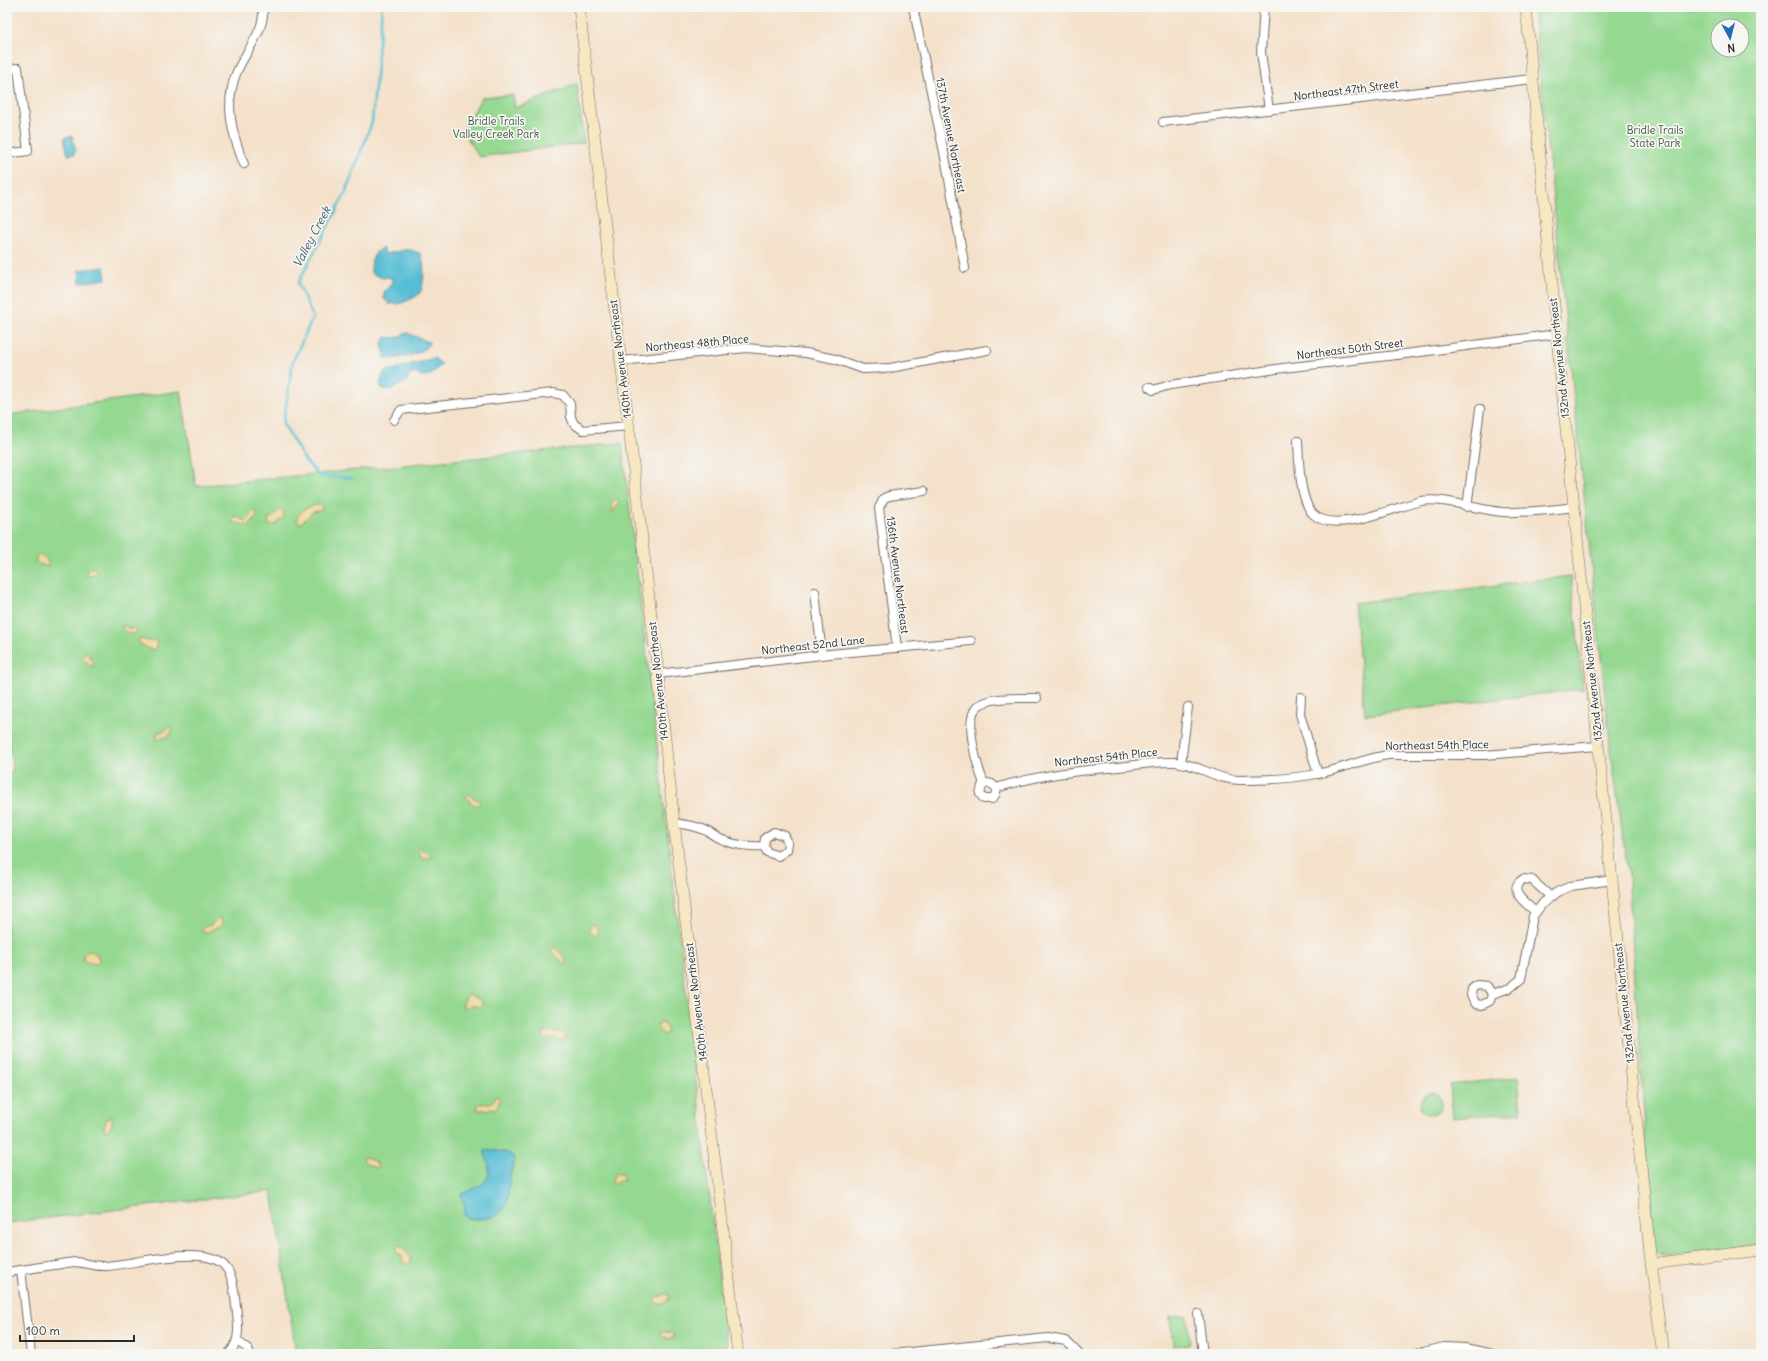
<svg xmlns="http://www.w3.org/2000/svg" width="1768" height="1361" font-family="Delius,sans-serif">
  <rect width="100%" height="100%" fill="#f6f6f2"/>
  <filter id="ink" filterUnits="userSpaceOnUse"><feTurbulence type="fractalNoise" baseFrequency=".025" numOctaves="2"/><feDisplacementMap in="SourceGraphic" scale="8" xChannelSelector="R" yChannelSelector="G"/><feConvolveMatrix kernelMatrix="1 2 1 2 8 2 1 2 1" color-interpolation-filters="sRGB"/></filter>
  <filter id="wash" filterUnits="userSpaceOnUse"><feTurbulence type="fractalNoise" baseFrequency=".012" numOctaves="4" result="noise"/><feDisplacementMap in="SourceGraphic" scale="16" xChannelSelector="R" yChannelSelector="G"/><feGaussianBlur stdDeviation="0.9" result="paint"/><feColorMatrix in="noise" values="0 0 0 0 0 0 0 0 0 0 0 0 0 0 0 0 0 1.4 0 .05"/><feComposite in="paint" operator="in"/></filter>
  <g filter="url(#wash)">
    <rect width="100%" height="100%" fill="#f4e1ca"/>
    <g fill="#94d891" stroke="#60825e" fill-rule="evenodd">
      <path d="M1533,7H1761V1245L1666,1256L1659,1255L1653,1249L1628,875L1610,744ZM1718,26H1742V50H1718Z"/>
      <path d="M577,84L584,143L479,157L464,133V128L482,97L513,95L515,108Z"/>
      <path d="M181,391L196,486L622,443L727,1346L666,1354H296L272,1191L7,1223V772L13,771L7,727V415Z"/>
      <path d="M1571,576L1583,689L1365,715L1354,603Z"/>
      <path d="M1518,1077L1521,1112L1453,1118L1450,1085Z"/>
      <circle cx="1431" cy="1104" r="11"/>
      <path d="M1187,1316L1190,1344L1173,1346L1170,1317Z"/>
    </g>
    <g fill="#eeda9e" stroke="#8c8264">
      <path d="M615,499L618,500L619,503L613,512L611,513L612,502Z"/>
      <path d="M319,505L322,506V510L313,512L301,523L297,522C296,511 309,506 319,505Z"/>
      <path d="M278,510L283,511L284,517L275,525H269L268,519L274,516Z"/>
      <path d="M255,511L257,513L256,518L249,526L232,522V520L234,516L246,521L249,519L251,513Z"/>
      <path d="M38,555C45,555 49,561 48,567L36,563V558Z"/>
      <path d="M94,567L97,570V573L87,576L86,571Z"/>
      <path d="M123,625L130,629L136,628L137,632L134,634L128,633L122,629Z"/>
      <path d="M140,638L147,641L156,640L157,648L152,650L141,645L138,640Z"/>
      <path d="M87,652L94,663L93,667L82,658L84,654Z"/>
      <path d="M169,727H171L172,729L171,735L157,740V733L165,731Z"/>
      <path d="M469,794L473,798L480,800V803L477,805L472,804L466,797Z"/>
      <path d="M418,846L421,847L424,852L430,854L431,857L429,858H421Z"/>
      <path d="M218,918L222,921L221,926L207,932H203L202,929L204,927L211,925Z"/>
      <path d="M591,925H595L598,929V933L596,936H594L589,930Z"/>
      <path d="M552,948H556L567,960L566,963H563L551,950Z"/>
      <path d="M90,950L97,954L99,961L96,964L86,962L83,960L84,953Z"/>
      <path d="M468,994L482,1001V1005L479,1007L471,1005L466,1008H463V1003Z"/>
      <path d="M664,1023L668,1031L664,1035L657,1028L659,1024Z"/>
      <path d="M545,1032H562L565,1034V1038L561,1041L554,1038L547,1039L543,1036Z"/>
      <path d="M496,1096H498C501,1101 498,1106 494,1109L477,1110L478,1104C486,1103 492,1106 496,1096Z"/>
      <path d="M110,1116L112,1117C113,1124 112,1129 105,1131L104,1126L108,1117Z"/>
      <path d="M366,1157L377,1163L378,1168H375L364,1162L363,1158Z"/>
      <path d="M616,1173L623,1175L624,1179L614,1184L612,1183V1179Z"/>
      <path d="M398,1245C403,1247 411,1257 411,1262L408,1264L403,1263L401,1255L396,1252V1247Z"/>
      <path d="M666,1294L669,1295V1299L662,1305L659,1304L654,1301L655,1298Z"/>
      <path d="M663,1331L673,1334L674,1338L669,1339L661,1336L660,1332Z"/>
    </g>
    <g fill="#56bed4" stroke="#407480">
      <path d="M72,136L76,151L74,152L75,154L68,155L64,139H65V137Z"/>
      <path d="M382,248L386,254L409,249L421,254C425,262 425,288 419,294C416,297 411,299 407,301C402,303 398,305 392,303L391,305L383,298L385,290L393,282L390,277L383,278L371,273C371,262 372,253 382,248Z"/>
      <path d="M104,267L106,279L80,283L79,270Z"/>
      <path d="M407,333L429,342C428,354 396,360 385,358L382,343L386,337L396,338Z"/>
      <path d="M434,358L442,364L431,375L423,376L414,373L409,376L407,381L390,390L382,389L380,383L384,372Z"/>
      <path d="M485,1151C493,1150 510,1151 515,1158C515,1164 511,1169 510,1176C507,1200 512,1218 478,1219C473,1219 467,1220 464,1215L465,1208L461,1195C471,1188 490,1187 489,1168C489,1162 484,1156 485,1151Z"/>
    </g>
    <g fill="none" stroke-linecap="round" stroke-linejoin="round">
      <path stroke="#56bed4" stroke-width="2.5" d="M353,478L320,476L306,462L283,424L293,361L313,317L298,283L345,194L372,122L382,7"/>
    </g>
  </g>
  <g filter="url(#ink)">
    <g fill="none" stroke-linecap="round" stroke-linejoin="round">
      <g stroke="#716b63" stroke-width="10">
        <g id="street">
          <path d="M913,7L945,157L965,268"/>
          <path d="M1264,7L1261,52L1269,110"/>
          <path d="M7,69L18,68L28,151L7,154"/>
          <path d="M1163,122L1532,79"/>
          <path d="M244,164C232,134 224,105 236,74C243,54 268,28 262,7"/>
          <path d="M621,361L746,348L806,353L835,359L863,369L890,368L987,350"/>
          <path d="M1149,387L1153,390L1170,385L1283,368L1405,354L1557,334"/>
          <path d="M394,420L401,410L553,393L563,395L570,404L571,417L574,424L583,430L628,426"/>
          <path d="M1298,441C1299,459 1299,500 1313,514C1335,535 1395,507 1421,501C1444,497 1477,510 1502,512C1527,513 1550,510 1575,507"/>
          <path d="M1467,507L1480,409"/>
          <path d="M815,592L822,655"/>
          <path d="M897,648L879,508L884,498L889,496L924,491"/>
          <path d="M658,674L830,654L971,641"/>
          <path d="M1301,697L1300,714L1318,774"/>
          <path d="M1181,763L1188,707"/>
          <path d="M984,784C978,768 963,721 977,707C988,696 1022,698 1037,698"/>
          <path d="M996,788V794L992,799H984L980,794L982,786L987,783L992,784L996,788C1037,775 1076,771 1118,767C1137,765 1157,761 1175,762C1198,764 1216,780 1239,780C1265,780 1295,779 1321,773C1343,769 1365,758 1388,755H1484L1598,746"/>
          <path d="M674,823C684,824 695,826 705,830C709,832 713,835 718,838C732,845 749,847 764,846L765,838L774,832L785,836L788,843L787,850L778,856L767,852L764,846"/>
          <path d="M1536,912C1526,904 1506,890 1523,879L1532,880L1551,897"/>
          <path d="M1492,994L1490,1001L1482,1005L1476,1004L1471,995L1472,989L1477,985L1487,986L1492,994L1510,988L1521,979L1533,916L1543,903L1557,892L1571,886L1612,880"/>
          <path d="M21,1270L31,1354"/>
          <path d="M7,1272C23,1270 39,1267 55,1265C62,1264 70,1262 76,1262C86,1263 95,1267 106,1266C133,1264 197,1247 220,1262C234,1272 234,1290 236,1306C238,1322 242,1342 228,1354"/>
          <path d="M1198,1314L1203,1354"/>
          <path d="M237,1341L247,1348L250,1354"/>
          <path d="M892,1354L1048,1338L1066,1341L1079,1354"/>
          <path d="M1415,1354L1444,1347L1465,1348L1492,1354"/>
        </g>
      </g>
      <g stroke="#716b63" stroke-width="12">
        <g id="secondary">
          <path d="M579,7L658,674L674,823L738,1354"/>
          <path d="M1526,7L1561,379L1650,1254L1663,1354"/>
          <path d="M1651,1264L1761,1250"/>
        </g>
      </g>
      <use href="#street" stroke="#fff" stroke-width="8"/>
      <use href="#secondary" stroke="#f7e8c3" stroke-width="11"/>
    </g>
  </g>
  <g text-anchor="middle" stroke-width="3.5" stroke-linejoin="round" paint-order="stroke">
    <g font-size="11" fill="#2b2b2b" stroke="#f6f6f2">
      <text transform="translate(1346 90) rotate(-7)" y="4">Northeast 47th Street</text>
      <text transform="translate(951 135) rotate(79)" y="4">137th Avenue Northeast</text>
      <text transform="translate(697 343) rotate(-5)" y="4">Northeast 48th Place</text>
      <text transform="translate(1350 349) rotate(-7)" y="4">Northeast 50th Street</text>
      <text transform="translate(1559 358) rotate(-96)" y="4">132nd Avenue Northeast</text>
      <text transform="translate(620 359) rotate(-97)" y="4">140th Avenue Northeast</text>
      <text transform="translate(898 575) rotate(83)" y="4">136th Avenue Northeast</text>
      <text transform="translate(813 645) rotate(-6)" y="4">Northeast 52nd Lane</text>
      <text transform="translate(658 681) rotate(-96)" y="4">140th Avenue Northeast</text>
      <text transform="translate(1592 681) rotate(-96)" y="4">132nd Avenue Northeast</text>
      <text transform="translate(1437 745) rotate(-1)" y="4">Northeast 54th Place</text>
      <text transform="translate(1106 757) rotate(-6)" y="4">Northeast 54th Place</text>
      <text transform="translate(696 1002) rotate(-97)" y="4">140th Avenue Northeast</text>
      <text transform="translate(1624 1003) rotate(-96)" y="4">132nd Avenue Northeast</text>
    </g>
    <g font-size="11" fill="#455644" stroke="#f6f6f2">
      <text x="496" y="125">Bridle Trails<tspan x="496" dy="13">Valley Creek Park</tspan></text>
      <text x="1655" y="134">Bridle Trails<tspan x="1655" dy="13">State Park</tspan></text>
    </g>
    <g font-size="12" font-style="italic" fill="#3a5e66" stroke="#f6f6f2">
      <text transform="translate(312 237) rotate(-62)" y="4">Valley Creek</text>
    </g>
  </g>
  <rect width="1768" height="1361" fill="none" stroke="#f6f6f2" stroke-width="24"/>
  <g transform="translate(1730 38) rotate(173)"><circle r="19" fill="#f6f6f2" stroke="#a5a5a2"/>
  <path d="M0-3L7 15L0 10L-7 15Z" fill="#1f6fb2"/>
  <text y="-6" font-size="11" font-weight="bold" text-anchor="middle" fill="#2b2b2b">N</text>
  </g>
  <path d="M20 1335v6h114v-6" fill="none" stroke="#2b2b2b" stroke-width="2"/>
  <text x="26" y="1335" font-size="12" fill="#2b2b2b" stroke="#f6f6f2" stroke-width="3" paint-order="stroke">100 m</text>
</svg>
